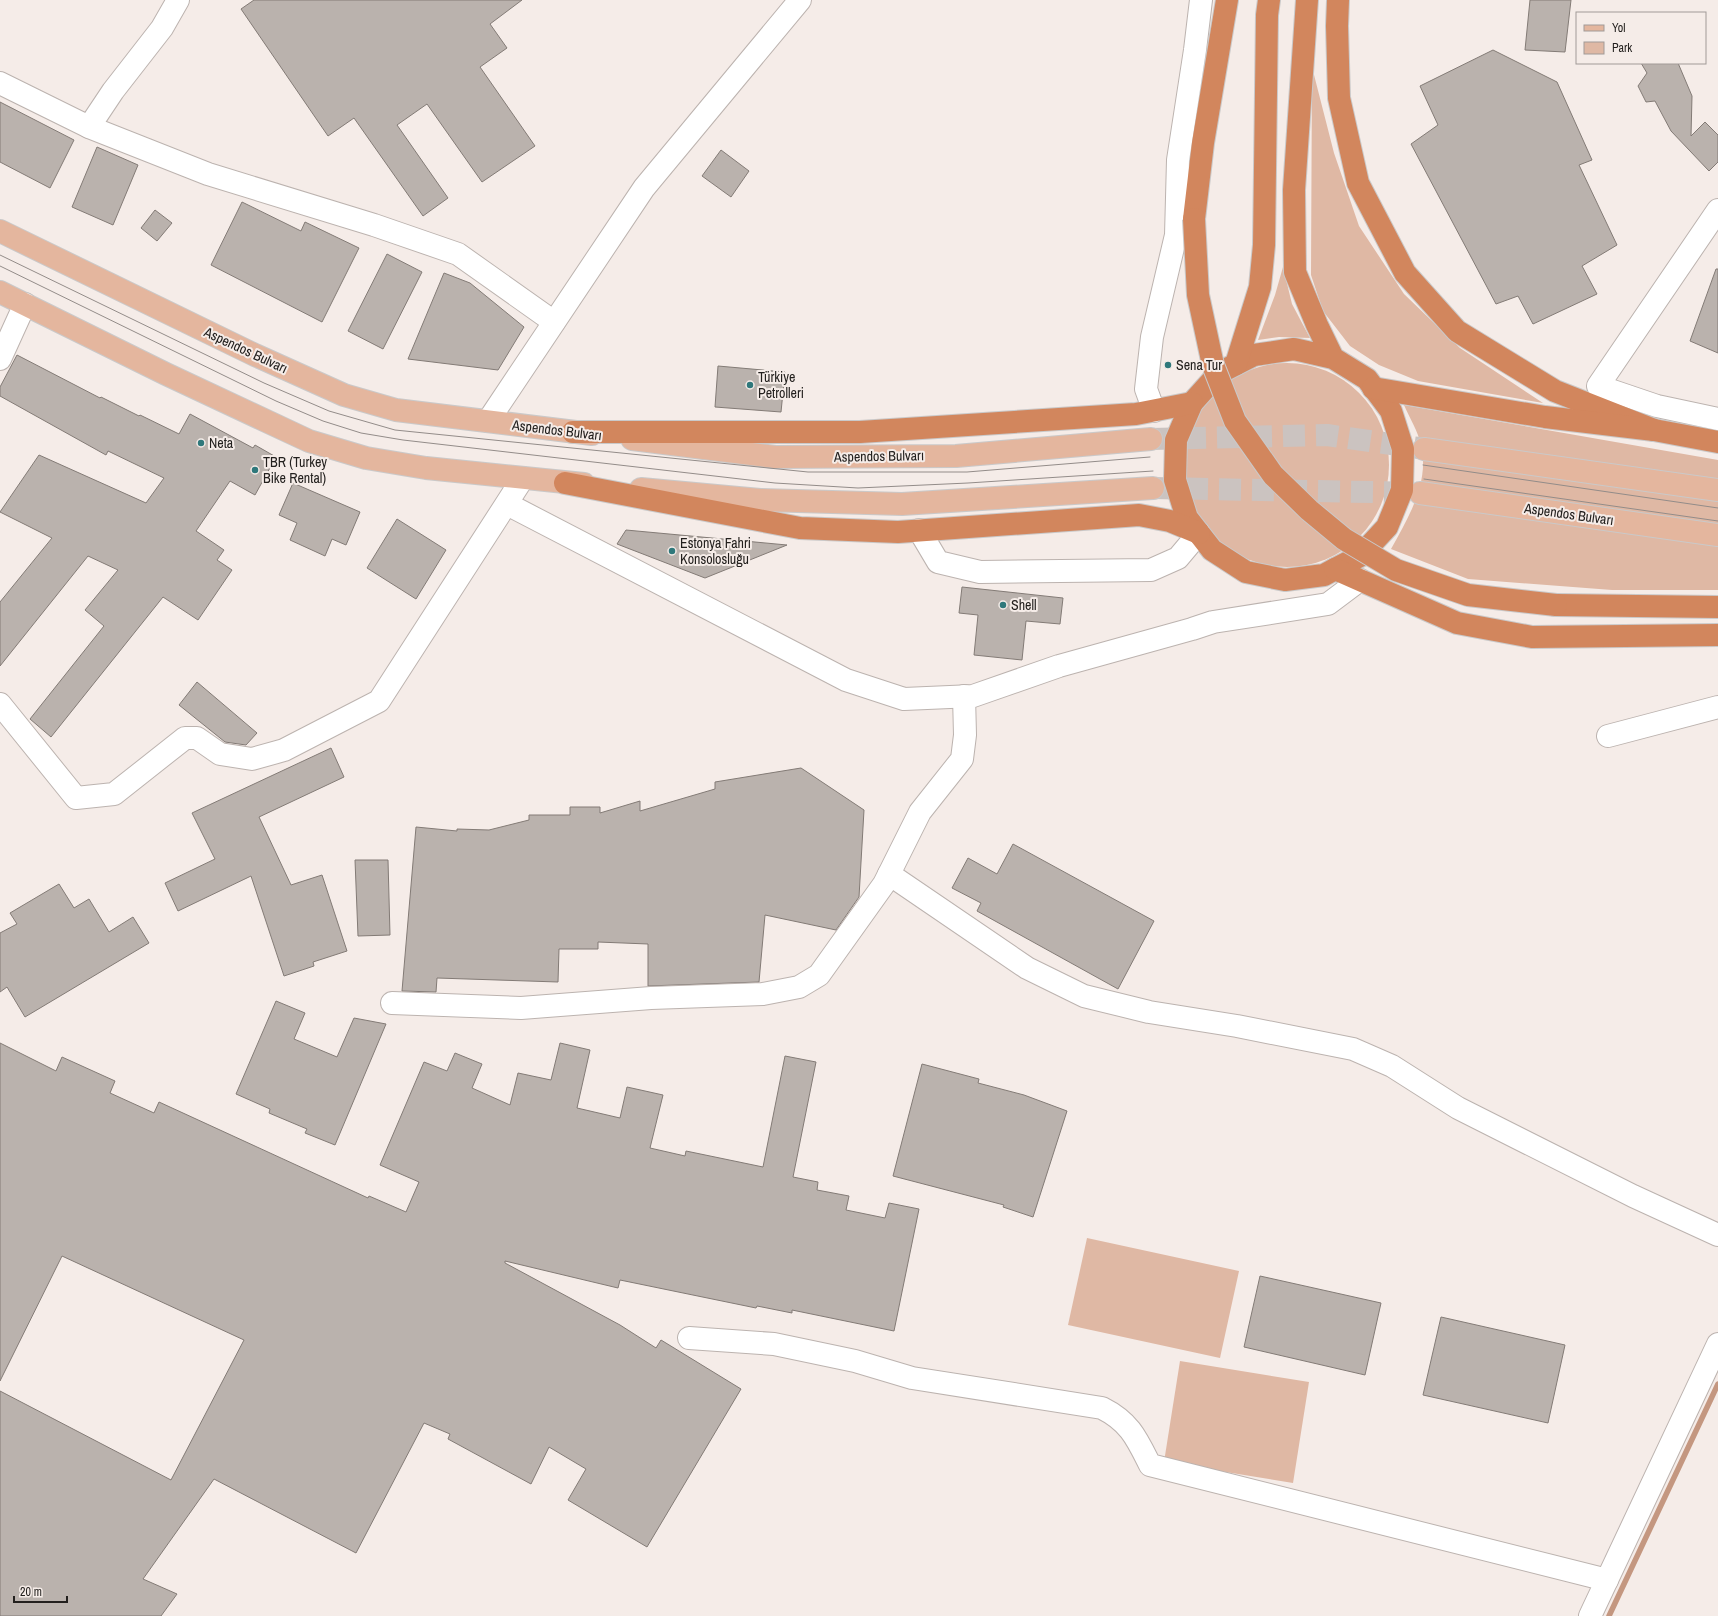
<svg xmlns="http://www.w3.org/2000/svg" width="1718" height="1616" font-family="'Archivo Narrow',sans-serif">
  <rect width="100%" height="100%" fill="#f5ece8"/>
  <g fill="#dfb8a4">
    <path d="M1312,67L1334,153L1359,226L1404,294L1460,348L1543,403L1418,381L1379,365L1350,346L1323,311L1311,275Z"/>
    <path d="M1283,267L1292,304L1310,338L1279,337L1258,340L1275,295Z"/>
    <circle cx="1287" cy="465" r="102"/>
    <path d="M1404,405L1718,460V590H1612L1468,579L1391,549C1408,518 1430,483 1421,445C1418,431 1409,417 1404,405Z"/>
    <path d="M1087,1238L1239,1271L1220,1358L1068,1325Z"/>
    <path d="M1180,1361L1309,1382L1293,1483L1164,1462Z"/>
  </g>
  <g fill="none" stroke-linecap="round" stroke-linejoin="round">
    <path stroke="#c49780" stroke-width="5.5" d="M1609,1616L1718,1384"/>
  </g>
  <g fill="#bab2ad" stroke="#837b76">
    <path d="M254,0H522L490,24L507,48L480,67L535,146L482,182L427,104L397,125L448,198L423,216L354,118L328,136L241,9Z"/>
    <path d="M1530,0H1571L1565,52L1525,50Z"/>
    <path d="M1493,50L1557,82L1592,160L1579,165L1617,245L1582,266L1597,294L1533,324L1518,296L1496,304L1411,144L1438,125L1420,86Z"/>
    <path d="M1641,63H1678L1692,96L1691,136L1705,122L1718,135V162L1709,171L1671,131L1655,101L1646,102L1638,86L1647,73Z"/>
    <path d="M0,102L74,140L50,188L0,162Z"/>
    <path d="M97,147L138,165L113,225L72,207Z"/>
    <path d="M721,150L749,171L731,197L702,176Z"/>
    <path d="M242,202L301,231L305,222L359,248L322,322L211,265Z"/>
    <path d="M155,210L172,223L157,241L141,228Z"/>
    <path d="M387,254L422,272L383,349L348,331Z"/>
    <path d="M1716,269H1718V353L1690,341Z"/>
    <path d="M444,273L470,283L524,327L498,370L408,359Z"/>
    <path d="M17,355L100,398L101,397L139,416L140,415L179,434L190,414L253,448L255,445L276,457L255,495L230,481L196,531L224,550L217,560L232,570L198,620L163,597L51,737L30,719L104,626L85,610L118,570L88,556L0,666V602L52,538L0,512L39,455L146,503L164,478L108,451L106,455L0,396V387Z"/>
    <path d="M718,366L785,372L781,412L715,407Z"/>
    <path d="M293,483L360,512L346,545L332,539L325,556L290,540L297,523L279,515Z"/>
    <path d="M397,519L446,550L416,599L367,568Z"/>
    <path d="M626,530L787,545L705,578L617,544Z"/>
    <path d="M962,587L1063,598L1060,624L1026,621L1022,660L974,655L978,615L959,613Z"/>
    <path d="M197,682L257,733L246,745L225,742L179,705Z"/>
    <path d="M331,748L344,777L259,817L291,885L322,875L347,951L313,962L314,966L284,976L251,876L178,911L165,883L215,859L192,813Z"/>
    <path d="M801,768L864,810L859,897L836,930L765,915L759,982L648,986V944L598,942V949H559L558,982L437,978L436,992L402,991L416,827L457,831V829L489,830L529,820V815H570V807H600V813L640,801V811L715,789V782Z"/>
    <path d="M1013,844L1154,921L1118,989L977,911L981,903L952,888L968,858L997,874Z"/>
    <path d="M355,860H388L390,935L358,936Z"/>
    <path d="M59,884L74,908L89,899L109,932L133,917L149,943L25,1017L7,987L0,992V933L17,924L10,913Z"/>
    <path d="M276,1001L305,1013L294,1039L337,1057L354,1018L386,1024L335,1145L305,1133L307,1129L269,1113L270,1109L236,1094Z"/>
    <path d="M0,1043L56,1071L62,1057L115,1081L110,1093L154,1113L159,1102L368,1198L369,1196L406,1212L419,1182L380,1165L424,1062L447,1071L455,1053L482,1064L472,1088L510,1105L518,1073L551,1080L560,1043L590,1050L577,1108L620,1118L627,1087L663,1095L650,1148L685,1156L686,1151L763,1167L785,1056L816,1062L793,1177L818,1182L817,1190L849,1196L846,1210L885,1218L889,1203L919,1209L894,1331L792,1310V1313L757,1306L756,1308L620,1280L618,1288L505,1261V1263L620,1325L656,1348L661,1340L741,1389L647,1547L568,1500L586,1469L549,1447L531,1484L448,1439L450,1434L424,1423L356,1553L214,1479L143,1579L177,1594L161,1616H0V1391L171,1480L244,1340L62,1256L0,1381Z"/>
    <path d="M922,1064L979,1079L978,1083L1024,1095L1067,1111L1033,1217L1003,1207L1004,1205L893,1176Z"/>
    <path d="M1260,1276L1381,1303L1365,1375L1244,1347Z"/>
    <path d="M1441,1317L1565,1345L1548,1423L1423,1395Z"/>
  </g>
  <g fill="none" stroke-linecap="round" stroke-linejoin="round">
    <g stroke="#cbc3c0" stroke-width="22" stroke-dasharray="22 11" stroke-linecap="butt">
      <path d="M1151,439L1327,435L1419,448"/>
      <path d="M1153,488L1420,493"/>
    </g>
    <g stroke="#bcb3af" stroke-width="24">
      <g id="minor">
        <path d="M0,83L89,127L113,91L162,28L178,0"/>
        <path d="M89,127L208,174L374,225L458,254L554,322"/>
        <path d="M1718,210L1598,386L1657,406L1718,419"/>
        <path d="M0,359L25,304"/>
        <path d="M1154,411L1146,389L1152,337L1176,235L1178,160L1195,50L1201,0"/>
        <path d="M488,421L644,188L800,0"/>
        <path d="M507,504L846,680L904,699L973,696L1059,666L1192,629L1213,622L1328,604L1360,580"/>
        <path d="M919,530L938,562L980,572L1151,570L1178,558L1199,533"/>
        <path d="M0,704L76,798L114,794L185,738H197L220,754L252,759L284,750L379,701L523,478"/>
        <path d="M1608,736L1718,707"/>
        <path d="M889,874L1027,968L1084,996L1149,1012L1237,1026L1353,1049L1392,1066L1458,1108L1633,1196L1718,1235"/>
        <path d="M392,1003L521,1008L651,998L763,994L799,987L819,975L884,884L920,812L962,759L965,735L964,696"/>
        <path d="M689,1338L774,1344L855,1361L912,1378L1102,1408C1130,1422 1137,1439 1150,1465L1607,1580"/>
        <path d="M1590,1616L1718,1344"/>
      </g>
    </g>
    <g stroke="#cac9c9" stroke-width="24">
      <g id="major">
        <path d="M0,231L255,355L344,395L396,410L592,434"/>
        <path d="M0,292L166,374L309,441L366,458L426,468L584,484"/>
        <path d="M632,439L775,457L956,456L1151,439"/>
        <path d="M1424,449L1718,490"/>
        <path d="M641,489L760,500L902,504L1153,488"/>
        <path d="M1420,493L1718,535"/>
      </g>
    </g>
    <g stroke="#cac9c9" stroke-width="24">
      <g id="highway">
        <path d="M1307,0L1294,190L1295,272L1317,325L1333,358L1367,379L1391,411L1403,449L1402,490L1387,527L1360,556L1335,569L1324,575L1285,580L1246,572L1212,550L1187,518L1175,480L1176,440L1192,403L1219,373L1254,355L1294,349L1333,358"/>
        <path d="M1338,0L1337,26L1339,98L1358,183L1405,273L1457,331L1555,391L1654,430"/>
        <path d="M1194,219L1203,143L1227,0"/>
        <path d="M1236,364L1260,287L1264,245L1267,15L1269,0"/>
        <path d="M1373,388L1545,417L1654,430L1718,442"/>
        <path d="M573,432H860L1136,414L1192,403"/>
        <path d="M565,483L800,528L898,532L1139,515L1170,521L1199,533"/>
        <path d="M1335,569L1457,623L1532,637L1718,635"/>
        <path d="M1556,605L1718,607"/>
      </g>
    </g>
    <use href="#minor" stroke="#fff" stroke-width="22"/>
    <use href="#major" stroke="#e4b69e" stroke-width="22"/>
    <use href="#highway" stroke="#d2865d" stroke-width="22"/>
    <g stroke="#938c89" stroke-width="1">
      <path d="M0,255L264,383L329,411L395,430L808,472H967L1150,457"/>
      <path d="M0,266L276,401L323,421L361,433L403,440L775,483L858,488L968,483L1153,471"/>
      <path d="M1423,465L1718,508"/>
      <path d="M1424,479L1718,521"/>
    </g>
    <g stroke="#cac9c9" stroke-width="24" stroke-linecap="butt">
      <path id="highway-bridge" d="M1194,219L1198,295L1213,365L1235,421L1273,475L1309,510L1344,539L1396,570L1468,595L1556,605"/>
    </g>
    <use href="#highway-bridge" stroke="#d2865d" stroke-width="22"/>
  </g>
  <g fill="#2f787b" stroke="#f5ece8" stroke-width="1.5">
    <circle cx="1168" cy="365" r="4"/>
    <circle cx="750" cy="385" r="4"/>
    <circle cx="201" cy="443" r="4"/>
    <circle cx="255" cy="470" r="4"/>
    <circle cx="672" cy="551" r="4"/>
    <circle cx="1003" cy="605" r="4"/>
  </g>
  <g text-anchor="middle" stroke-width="4" stroke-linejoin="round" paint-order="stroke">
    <g font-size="14" fill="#23201e" stroke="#f5ece8">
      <text transform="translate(246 350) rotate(25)" y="5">Aspendos Bulvarı</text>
      <text transform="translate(557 430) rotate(7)" y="5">Aspendos Bulvarı</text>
      <text transform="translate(879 456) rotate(-1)" y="5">Aspendos Bulvarı</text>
      <text transform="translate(1569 514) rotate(8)" y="5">Aspendos Bulvarı</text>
    </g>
    <g font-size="14" fill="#23201e" stroke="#f5ece8" text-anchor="start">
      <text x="1176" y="370">Sena Tur</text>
      <text x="758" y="382">Türkiye<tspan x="758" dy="16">Petrolleri</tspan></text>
      <text x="209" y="448">Neta</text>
      <text x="263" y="467">TBR (Turkey<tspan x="263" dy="16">Bike Rental)</tspan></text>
      <text x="680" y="548">Estonya Fahri<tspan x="680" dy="16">Konsolosluğu</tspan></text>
      <text x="1011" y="610">Shell</text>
    </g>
  </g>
  <rect x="1576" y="12" width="130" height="52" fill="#f5ece8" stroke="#a19a97"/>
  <rect x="1584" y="25" width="20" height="6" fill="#e4b69e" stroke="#a19a97"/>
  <text x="1612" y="32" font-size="12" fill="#23201e">Yol</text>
  <rect x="1584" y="42" width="20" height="12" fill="#dfb8a4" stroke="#a19a97"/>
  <text x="1612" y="52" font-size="12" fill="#23201e">Park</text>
  <path d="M14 1596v6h53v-6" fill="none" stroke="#23201e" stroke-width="2"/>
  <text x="20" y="1596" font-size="12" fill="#23201e" stroke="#f5ece8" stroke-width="3" paint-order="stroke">20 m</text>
</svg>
